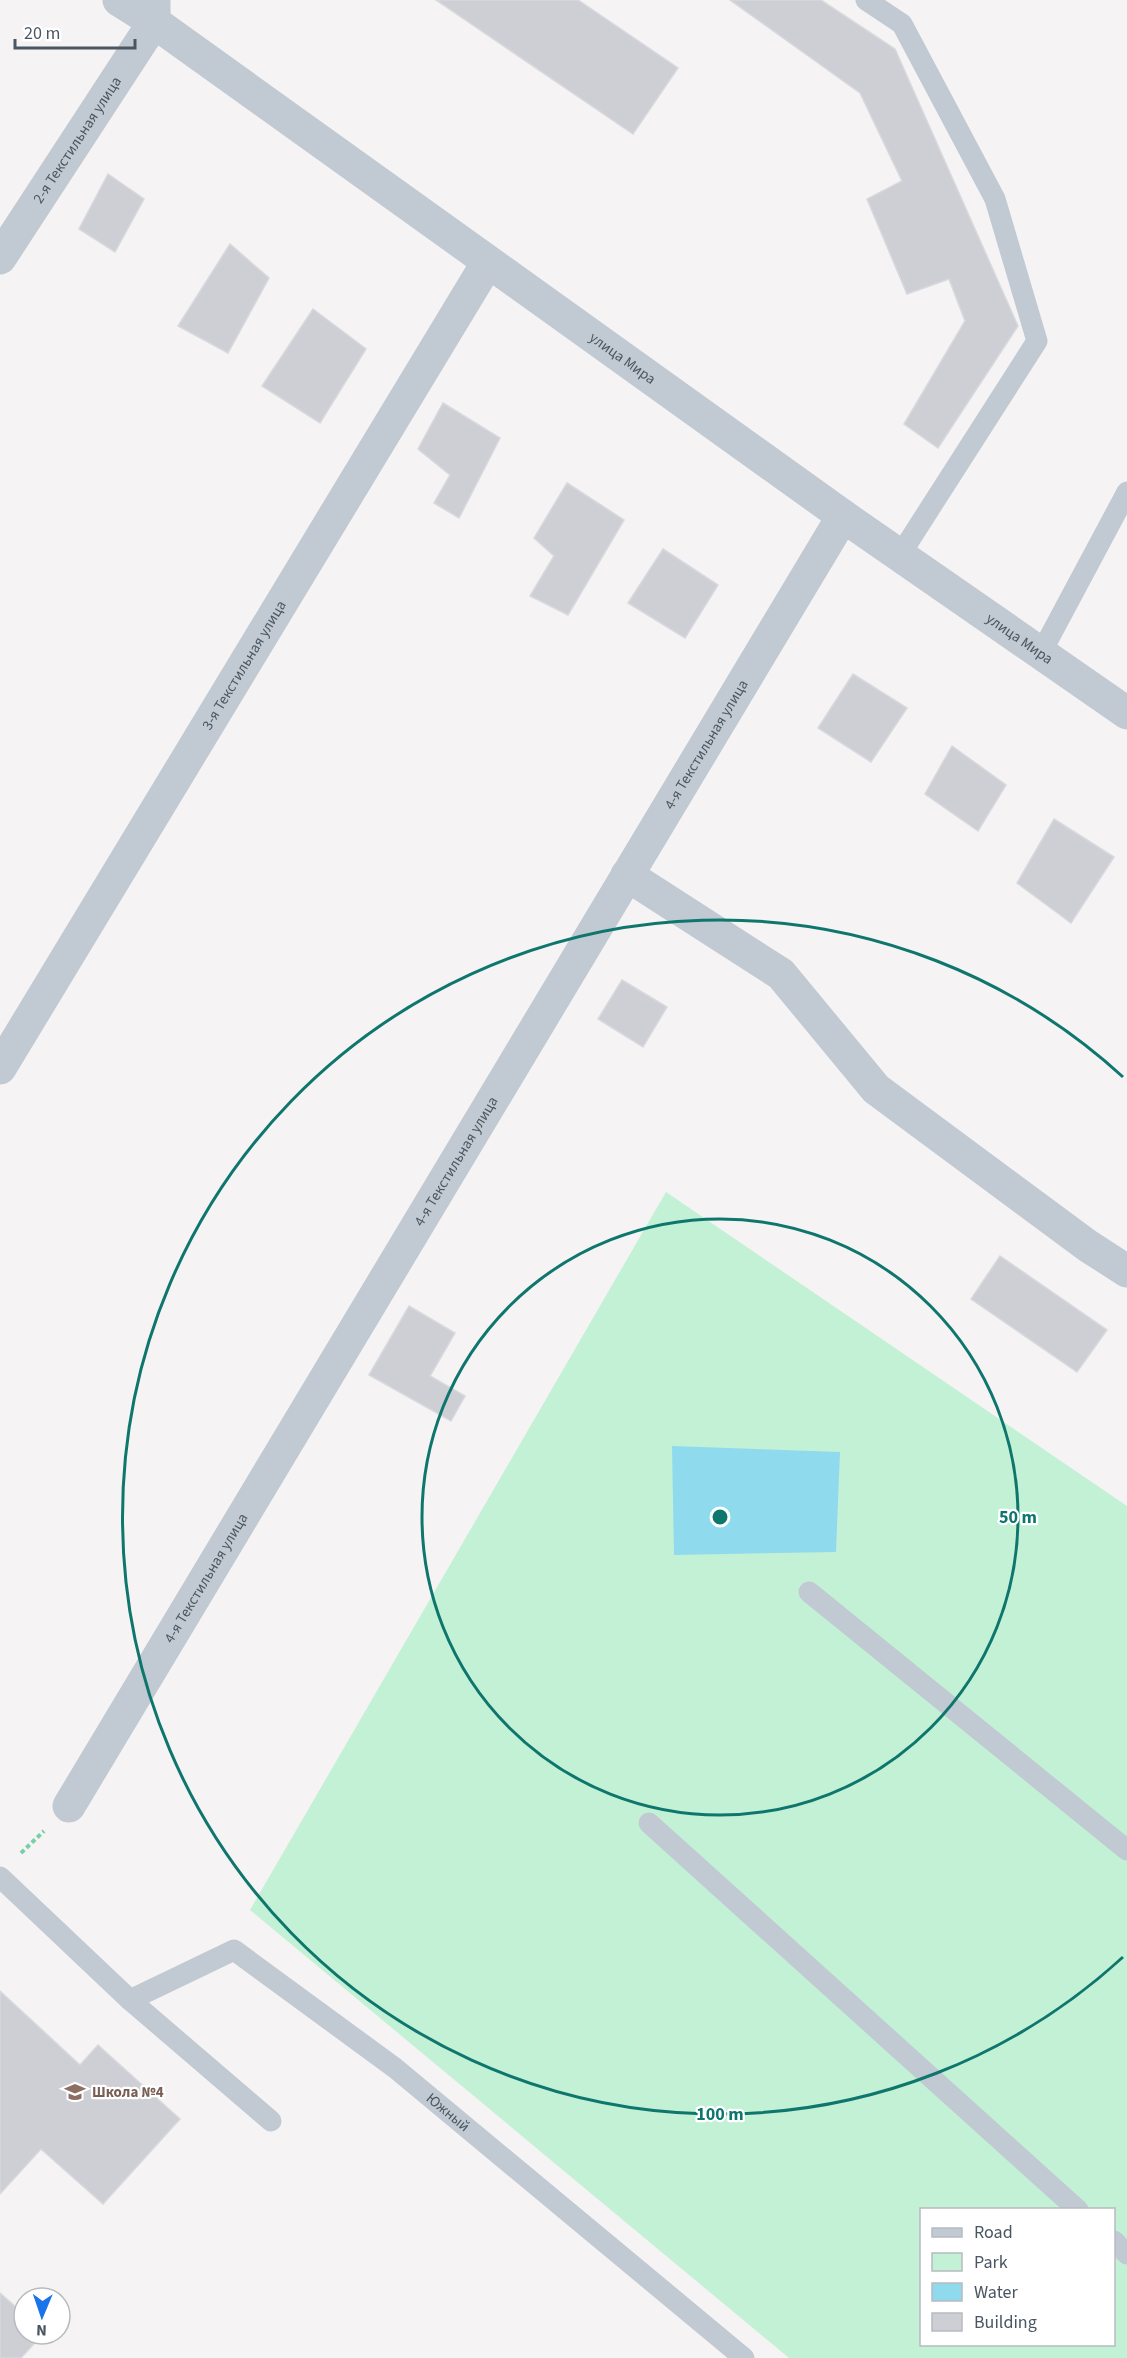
<svg xmlns="http://www.w3.org/2000/svg" width="1127" height="2358" font-family="'Source Sans 3',sans-serif">
  <rect width="100%" height="100%" fill="#f5f3f3"/>
  <path fill="#c3f1d5" fill-rule="evenodd" d="M666,1192L1127,1506V2358H789L250,1910ZM922,2210H1114V2344H922Z"/>
  <path fill="#90daee" d="M672,1446L840,1452L836,1552L674,1555Z"/>
  <g fill="#cdcfd5" stroke="#d7d9de" stroke-width="1.5">
    <path d="M436,0H578L678,68L633,134Z"/>
    <path d="M730,0H821L895,49L1018,326L938,448L904,424L965,321L949,279L907,294L867,199L902,181L860,93Z"/>
    <path d="M108,174L144,199L115,252L79,229Z"/>
    <path d="M230,244L269,278L228,353L178,326Z"/>
    <path d="M313,309L366,349L320,423L262,386Z"/>
    <path d="M443,403L500,438L459,518L434,503L450,475L418,449Z"/>
    <path d="M567,483L624,520L568,615L530,596L554,556L534,538Z"/>
    <path d="M663,549L718,585L685,638L628,603Z"/>
    <path d="M853,674L907,708L871,762L818,728Z"/>
    <path d="M952,746L1006,785L978,831L925,794Z"/>
    <path d="M1054,819L1114,857L1071,923L1017,883Z"/>
    <path d="M622,980L667,1007L643,1047L598,1019Z"/>
    <path d="M1000,1256L1107,1330L1077,1372L971,1299Z"/>
    <path d="M409,1306L455,1333L430,1376L465,1396L451,1421L369,1375Z"/>
    <path d="M0,1991L80,2065L98,2045L180,2119L103,2204L41,2149L0,2194Z"/>
    <path d="M0,2293L24,2314V2334H43L21,2358H0Z"/>
  </g>
  <g fill="none" stroke-linecap="round" stroke-linejoin="round">
    <path stroke="#7ad0a6" stroke-width="4" stroke-dasharray="4.5 3" stroke-linecap="butt" d="M21,1853L44,1831"/>
    <g stroke="#c1cad2" stroke-width="21">
      <path d="M866,0L902,24L995,199L1037,341L900,555"/>
      <path d="M1041,653L1127,492"/>
      <path d="M809,1592L1127,1850"/>
      <path d="M649,1823L1078,2210"/>
      <path d="M0,1877L130,2000L271,2121"/>
      <path id="s1" d="M130,2000L234,1950L395,2068L744,2358"/>
      <path d="M1114,2241L1127,2254"/>
    </g>
    <g stroke="#c1cad2" stroke-width="33">
      <path id="s2" d="M119,0L154,22L843,516L1127,713"/>
      <path id="s3" d="M0,258L154,22V2"/>
      <path d="M627,875L781,974L876,1089L1088,1246L1127,1271"/>
      <path id="s4" d="M0,1068L488,262"/>
      <path id="s5" d="M69,1806L843,516"/>
    </g>
  </g>
  <g fill="none" stroke="#0f766e" stroke-width="3">
    <circle cx="720" cy="1517" r="298"/>
    <path d="M1123 1957A597 597 0 1 1 1123 1077"/>
  </g>
  <defs>
    <g id="school-bare" transform="scale(1.62)"><path d="M0-5L7-2L0 1L-7-2ZM-4 1L0 2.5L4 1V4Q0 6-4 4Z" fill="#8d6e63" stroke="#fff" stroke-width="2.5" paint-order="stroke"/></g>
  </defs>
  <g fill-rule="evenodd">
    <use href="#school-bare" x="75" y="2092"/>
  </g>
  <g text-anchor="middle" stroke-width="4.5" stroke-linejoin="round" paint-order="stroke">
    <g font-size="15" fill="#4a5661" stroke="#fff">
      <text dy="5" stroke="none"><textPath href="#s3" startOffset="141">2-я Текстильная улица</textPath></text>
      <text dy="5" stroke="none"><textPath href="#s2" startOffset="618">улица Мира</textPath></text>
      <text dy="5" stroke="none"><textPath href="#s2" startOffset="1104">улица Мира</textPath></text>
      <text dy="5" stroke="none"><textPath href="#s4" startOffset="471">3-я Текстильная улица</textPath></text>
      <text dy="5" stroke="none"><textPath href="#s5" startOffset="1238">4-я Текстильная улица</textPath></text>
      <text dy="5" stroke="none"><textPath href="#s5" startOffset="752">4-я Текстильная улица</textPath></text>
      <text dy="5" stroke="none"><textPath href="#s5" startOffset="266">4-я Текстильная улица</textPath></text>
      <text dy="5" stroke="none"><textPath href="#s1" startOffset="384">Южный</textPath></text>
    </g>
    <g font-size="15" font-weight="bold" fill="#785e54" stroke="#fff" text-anchor="start">
      <text x="92" y="2097">Школа №4</text>
    </g>
  </g>
  <circle cx="720" cy="1517" r="9" fill="#0f766e" stroke="#fff" stroke-width="3"/>
  <g font-size="18" text-anchor="middle" font-weight="bold" fill="#0f766e" stroke="#fff" stroke-width="4.5" stroke-linejoin="round" paint-order="stroke">
    <text x="1018" y="1523">50 m</text>
    <text x="720" y="2120">100 m</text>
  </g>
  <rect x="920" y="2208" width="195" height="138" fill="#ffffff" stroke="#b7bbc0" stroke-width="1.5"/>
  <rect x="932" y="2228" width="30" height="9" fill="#c1cad2" stroke="#b7bbc0" stroke-width="1.5"/>
  <text x="974" y="2238" font-size="18" fill="#4a5661">Road</text>
  <rect x="932" y="2253" width="30" height="18" fill="#c3f1d5" stroke="#b7bbc0" stroke-width="1.5"/>
  <text x="974" y="2268" font-size="18" fill="#4a5661">Park</text>
  <rect x="932" y="2283" width="30" height="18" fill="#90daee" stroke="#b7bbc0" stroke-width="1.5"/>
  <text x="974" y="2298" font-size="18" fill="#4a5661">Water</text>
  <rect x="932" y="2313" width="30" height="18" fill="#cdcfd5" stroke="#b7bbc0" stroke-width="1.5"/>
  <text x="974" y="2328" font-size="18" fill="#4a5661">Building</text>
  <g transform="translate(42 2316) rotate(182)"><circle r="28" fill="#ffffff" stroke="#b7bbc0" stroke-width="1.5"/>
  <path d="M0-4.5L10 22L0 15L-10 22Z" fill="#1a73e8"/>
  <text y="-9" font-size="16" font-weight="bold" text-anchor="middle" fill="#4a5661">N</text>
  </g>
  <path d="M15 39v9h120v-9" fill="none" stroke="#4a5661" stroke-width="3"/>
  <text x="24" y="39" font-size="18" fill="#4a5661" stroke="#ffffff" stroke-width="4.5" paint-order="stroke">20 m</text>
</svg>
